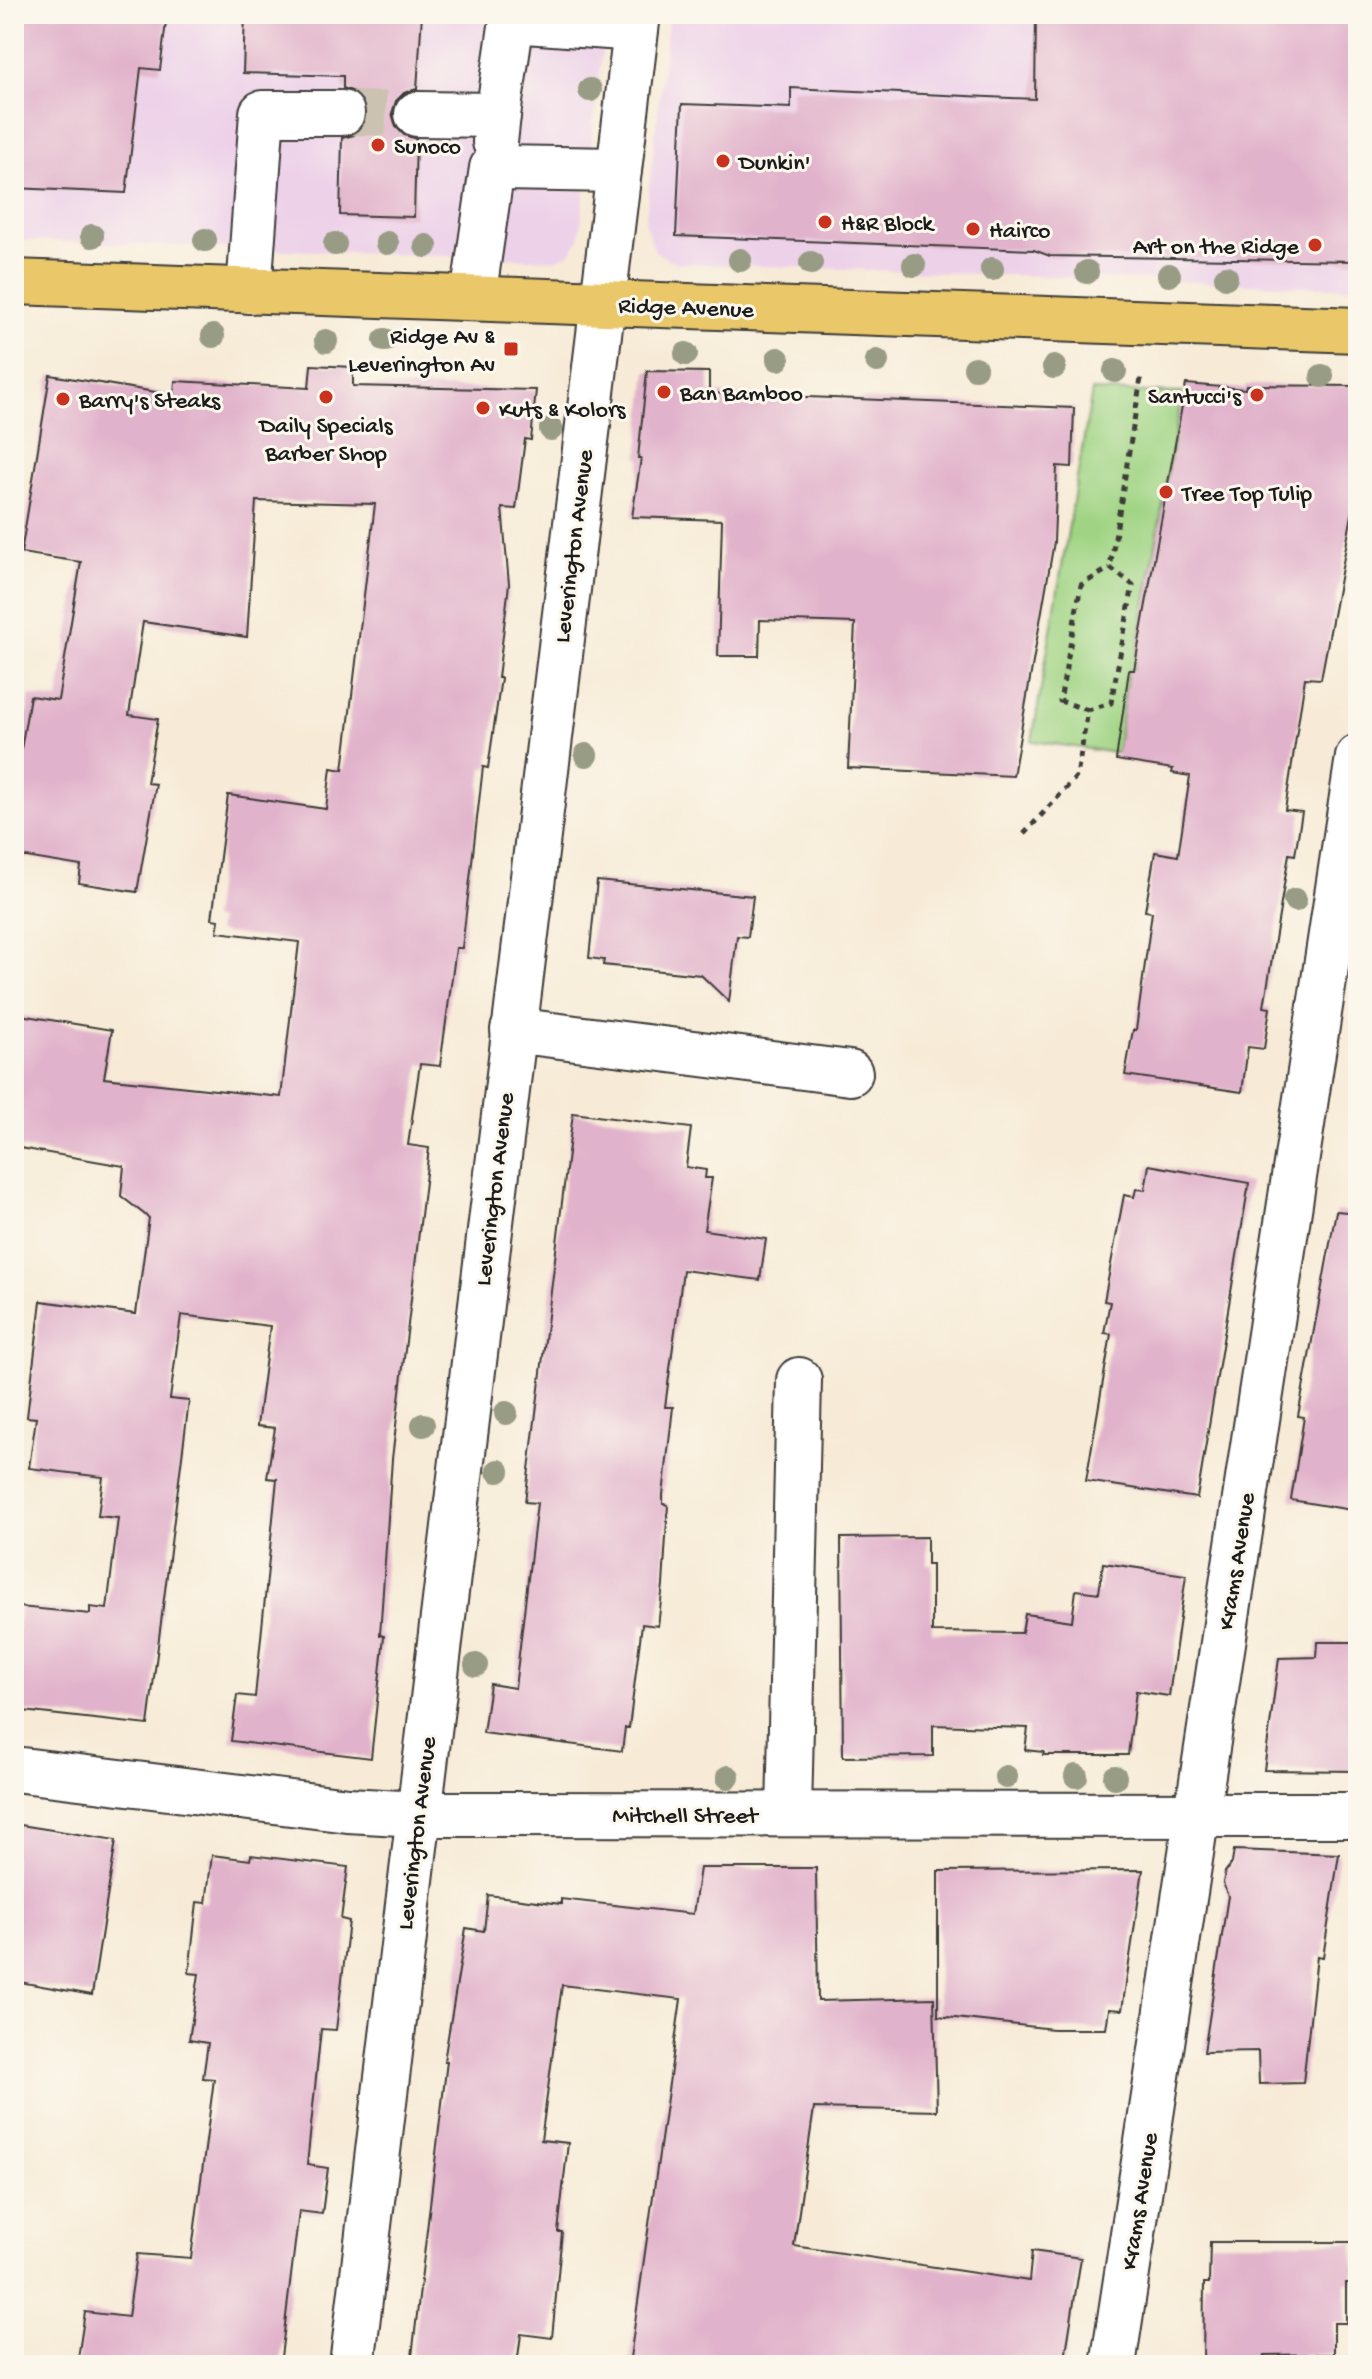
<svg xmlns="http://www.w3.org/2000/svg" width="1372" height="2379" font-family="'Gochi Hand',sans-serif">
  <rect width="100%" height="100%" fill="#fbf7ec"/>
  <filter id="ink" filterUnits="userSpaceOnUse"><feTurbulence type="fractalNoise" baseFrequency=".0125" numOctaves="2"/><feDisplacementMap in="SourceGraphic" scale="16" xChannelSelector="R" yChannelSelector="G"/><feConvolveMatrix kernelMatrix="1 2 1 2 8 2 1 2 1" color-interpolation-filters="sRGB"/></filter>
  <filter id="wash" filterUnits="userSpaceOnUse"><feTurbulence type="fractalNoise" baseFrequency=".006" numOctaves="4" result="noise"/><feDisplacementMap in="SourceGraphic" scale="32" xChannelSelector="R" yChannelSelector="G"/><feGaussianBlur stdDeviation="1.8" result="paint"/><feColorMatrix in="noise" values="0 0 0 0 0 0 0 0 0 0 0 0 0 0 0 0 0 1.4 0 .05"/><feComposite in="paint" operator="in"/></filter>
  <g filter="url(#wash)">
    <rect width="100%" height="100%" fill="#f7ebd7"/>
    <g fill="#edd1e9">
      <path d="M14,14H607L579,240L569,254L555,260L14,240Z"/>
      <path d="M669,14H1358V288L678,263L667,259L655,251L645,224Z"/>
    </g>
    <path fill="#a0d484" stroke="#5e7850" stroke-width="2" d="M1092,391L1182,393L1137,654L1134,670L1128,671L1117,753L1032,741Z"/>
    <g id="blocks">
      <g fill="#e1b2cb">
        <path d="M14,14H167L160,70L141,68L126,193L14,188Z"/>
        <path d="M245,14H422L417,89L404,93L396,101L392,113L396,127L404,135L416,139L414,217L340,215L342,138L354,135L363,126L367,114L364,101L355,92L343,88V76L243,73Z"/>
        <path d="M1036,14H1202V18L1358,23V261L1050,256L1034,250L676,236L682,104L791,108V88L1035,99Z"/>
        <path d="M311,365L353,367V386L536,390L531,440L525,439L516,509L502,508L509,584L498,678H501L488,768L483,767L462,948H456L440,1066L420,1064L408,1145L429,1148L392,1459L380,1635L384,1636L371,1758L231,1741L237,1695L255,1697L277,1479L267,1478L275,1428L257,1426L270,1326L181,1315L170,1399L189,1401L148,1725L14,1710V1664L20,1607L90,1614V1607L107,1609L118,1518L98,1516L103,1477L29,1468L36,1418L27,1417L41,1301L136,1314L149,1218L121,1196L124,1166L14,1147V1014L112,1030L104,1078L281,1097L299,942L217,932L219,920L212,919L228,795L326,809L331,768L343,770L375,504L256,501L247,637L143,622L129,715L158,719L147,783L156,784L137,892L79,883L81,866L14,855V791L30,696L58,700L81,562L21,553L50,375L174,395L175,381L309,388Z"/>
        <path d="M647,371L709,372V393L1074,408L1072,467L1057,466L1054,542L1013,776L848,768L855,623L760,620L759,656H718L722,520L632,517L641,458H638Z"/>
        <path d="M1186,384L1245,389L1246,385L1358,386V483L1321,679L1305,678L1285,810L1302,812L1295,855L1289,854L1264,1007L1270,1008L1264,1049L1248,1047L1242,1092L1125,1075L1133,1030H1136L1152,912L1145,911L1155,852L1178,856L1190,776L1172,773L1173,769L1116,760L1129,670H1134Z"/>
        <path d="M597,881L753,896L748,937L737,936L729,1002L701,975L603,965L604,960L589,958Z"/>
        <path d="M573,1113L691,1128L686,1167L706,1170L705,1178H712L704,1230L766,1239L760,1280L683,1270L665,1407H673L663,1495V1504L668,1505L663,1585L658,1626L642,1624L629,1728H625L622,1751L483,1733L490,1684L515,1688L537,1503L525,1502Z"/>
        <path d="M1149,1165L1249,1183L1197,1498L1086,1481L1111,1334L1104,1333L1110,1302L1104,1301L1124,1195L1134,1197L1136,1189L1145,1190Z"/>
        <path d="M1336,1211L1358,1213V1511L1291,1500L1304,1417L1298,1416Z"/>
        <path d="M927,1537V1564H932V1632L1022,1633L1025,1614L1072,1621L1076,1590L1099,1593L1103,1563L1186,1575L1169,1696L1136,1691L1128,1755H1043L1044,1752L1025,1750L1028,1728L933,1725V1756L843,1757L841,1538Z"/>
        <path d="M1318,1642H1358V1771L1264,1770L1279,1658L1317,1657Z"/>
        <path d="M14,1824L116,1840L92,1995L14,1981Z"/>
        <path d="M1234,1850L1339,1854L1323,1957L1317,1956L1303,2083L1259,2084L1258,2051L1204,2052L1228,1896L1223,1883L1225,1872L1232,1863Z"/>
        <path d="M212,1855L250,1860L251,1855L348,1867L341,1919L349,1921L336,2030L321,2029L307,2165L328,2168L322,2214L299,2211L280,2365H77L85,2312L128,2317L137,2254L191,2258L214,2079L203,2078L208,2043L189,2040L199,1974L189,1973L197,1902L206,1903Z"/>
        <path d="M700,1868H816L818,2001L934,1998L937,2111L814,2108L794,2246L1029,2281L1032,2251L1081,2258L1064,2365H629L681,1999L562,1985L541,2140L568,2143L558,2232H562L552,2338L521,2334L517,2365H411L447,2061H444L466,1928L484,1931L488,1895L561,1904V1899L693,1914Z"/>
        <path d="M1143,1870L1122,2010L1109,2009L1106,2029H1053L938,2016V1871Z"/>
        <path d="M1210,2242H1354V2283H1346V2323H1334V2354L1264,2355L1263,2361H1257V2365H1203L1204,2283H1209Z"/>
      </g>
    </g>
  </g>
  <g filter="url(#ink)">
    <use href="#blocks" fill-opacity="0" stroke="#3d3b38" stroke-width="2"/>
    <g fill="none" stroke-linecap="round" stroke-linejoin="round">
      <path stroke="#cbc2b2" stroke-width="44" stroke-dasharray="44 22" stroke-linecap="butt" d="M342,113L417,114"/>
      <g stroke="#3d3b38" stroke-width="48">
        <g id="minor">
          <path d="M417,114L498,115L495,142"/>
          <path d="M498,115L512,20L636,29"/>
          <path d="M249,291L262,113H342"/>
          <path d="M473,298L492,168L619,170"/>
          <path d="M513,1030L850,1073"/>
          <path d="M14,1769L348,1810L418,1814L1358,1815"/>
          <path d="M789,1813L799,1380"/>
          <path d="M352,2365L638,14"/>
          <path d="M1113,2365L1358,757"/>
        </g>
      </g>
      <g stroke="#3d3b38" stroke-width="48">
        <path id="major" d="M14,282L1358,330"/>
      </g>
      <g stroke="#3d3b38" stroke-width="5" stroke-dasharray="6 6" stroke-linecap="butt">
        <path d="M1088,710L1060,701L1081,585L1110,568"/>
        <path d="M1024,834L1077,776L1088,710L1111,703L1133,585L1110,568L1141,378"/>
      </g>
      <use href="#minor" stroke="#fff" stroke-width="44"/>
      <use href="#major" stroke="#eac769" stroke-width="44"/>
    </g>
    <g fill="#989c84">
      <circle cx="590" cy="90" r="12"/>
      <circle cx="92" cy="236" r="12"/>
      <circle cx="205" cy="240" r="12"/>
      <circle cx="387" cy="243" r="12"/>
      <circle cx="335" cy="244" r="12"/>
      <circle cx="426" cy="246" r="12"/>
      <circle cx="740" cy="260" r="12"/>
      <circle cx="811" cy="263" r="12"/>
      <circle cx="914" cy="265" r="12"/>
      <circle cx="992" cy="269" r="12"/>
      <circle cx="1087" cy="272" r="12"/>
      <circle cx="1169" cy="275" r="12"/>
      <circle cx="1226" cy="277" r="12"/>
      <circle cx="213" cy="336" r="12"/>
      <circle cx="385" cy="340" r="12"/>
      <circle cx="326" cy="341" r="12"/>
      <circle cx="686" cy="354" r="12"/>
      <circle cx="778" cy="359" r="12"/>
      <circle cx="877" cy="361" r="12"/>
      <circle cx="1054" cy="367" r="12"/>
      <circle cx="975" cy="368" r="12"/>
      <circle cx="1115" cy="371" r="12"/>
      <circle cx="1322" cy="376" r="12"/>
      <circle cx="551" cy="429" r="12"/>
      <circle cx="586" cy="755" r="12"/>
      <circle cx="1295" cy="900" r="12"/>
      <circle cx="506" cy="1413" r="12"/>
      <circle cx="423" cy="1425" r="12"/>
      <circle cx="498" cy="1471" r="12"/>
      <circle cx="476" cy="1665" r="12"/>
      <circle cx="1076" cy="1776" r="12"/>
      <circle cx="728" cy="1777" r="12"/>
      <circle cx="1006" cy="1777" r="12"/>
      <circle cx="1115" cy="1777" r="12"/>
    </g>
  </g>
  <g fill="#c8321e" stroke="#fbf7ec" stroke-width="3">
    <circle cx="378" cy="145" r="8"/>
    <circle cx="723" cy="161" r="8"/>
    <circle cx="825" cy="222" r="8"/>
    <circle cx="973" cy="229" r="8"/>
    <circle cx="1315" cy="245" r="8"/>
    <rect x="503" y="341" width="16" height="16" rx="4"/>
    <circle cx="664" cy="392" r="8"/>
    <circle cx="1257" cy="395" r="8"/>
    <circle cx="326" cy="397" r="8"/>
    <circle cx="63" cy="399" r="8"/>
    <circle cx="483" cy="408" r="8"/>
    <circle cx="1166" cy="492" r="8"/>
  </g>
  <g text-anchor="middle" stroke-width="6" stroke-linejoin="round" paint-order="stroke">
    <g font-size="24" fill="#1c1c1c" stroke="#fbf7ec" text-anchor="start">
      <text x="394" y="153">Sunoco</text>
      <text x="739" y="169">Dunkin'</text>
      <text x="841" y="230">H&amp;R Block</text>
      <text x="989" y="237">Hairco</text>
      <text x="1299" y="253" text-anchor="end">Art on the Ridge</text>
      <text x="495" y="343" text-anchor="end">Ridge Av &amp;<tspan x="495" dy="28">Leverington Av</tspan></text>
      <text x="680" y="400">Ban Bamboo</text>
      <text x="1241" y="403" text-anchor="end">Santucci's</text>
      <text x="79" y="407">Barry's Steaks</text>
      <text x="499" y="416">Kuts &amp; Kolors</text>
      <text x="326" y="432" text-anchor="middle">Daily Specials<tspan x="326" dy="28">Barber Shop</tspan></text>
      <text x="1182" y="500">Tree Top Tulip</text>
    </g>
    <g font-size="24" fill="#1c1c1c" stroke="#fbf7ec">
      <text transform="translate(686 306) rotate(2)" y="8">Ridge Avenue</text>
      <text transform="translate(572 546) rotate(-83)" y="8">Leverington Avenue</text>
      <text transform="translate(493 1189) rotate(-83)" y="8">Leverington Avenue</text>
      <text transform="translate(1235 1561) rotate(-81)" y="8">Krams Avenue</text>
      <text x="685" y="1822">Mitchell Street</text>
      <text transform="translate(415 1833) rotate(-83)" y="8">Leverington Avenue</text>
      <text transform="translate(1138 2201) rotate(-81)" y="8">Krams Avenue</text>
    </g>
  </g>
  <rect width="1372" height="2379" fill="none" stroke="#fbf7ec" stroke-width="48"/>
</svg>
